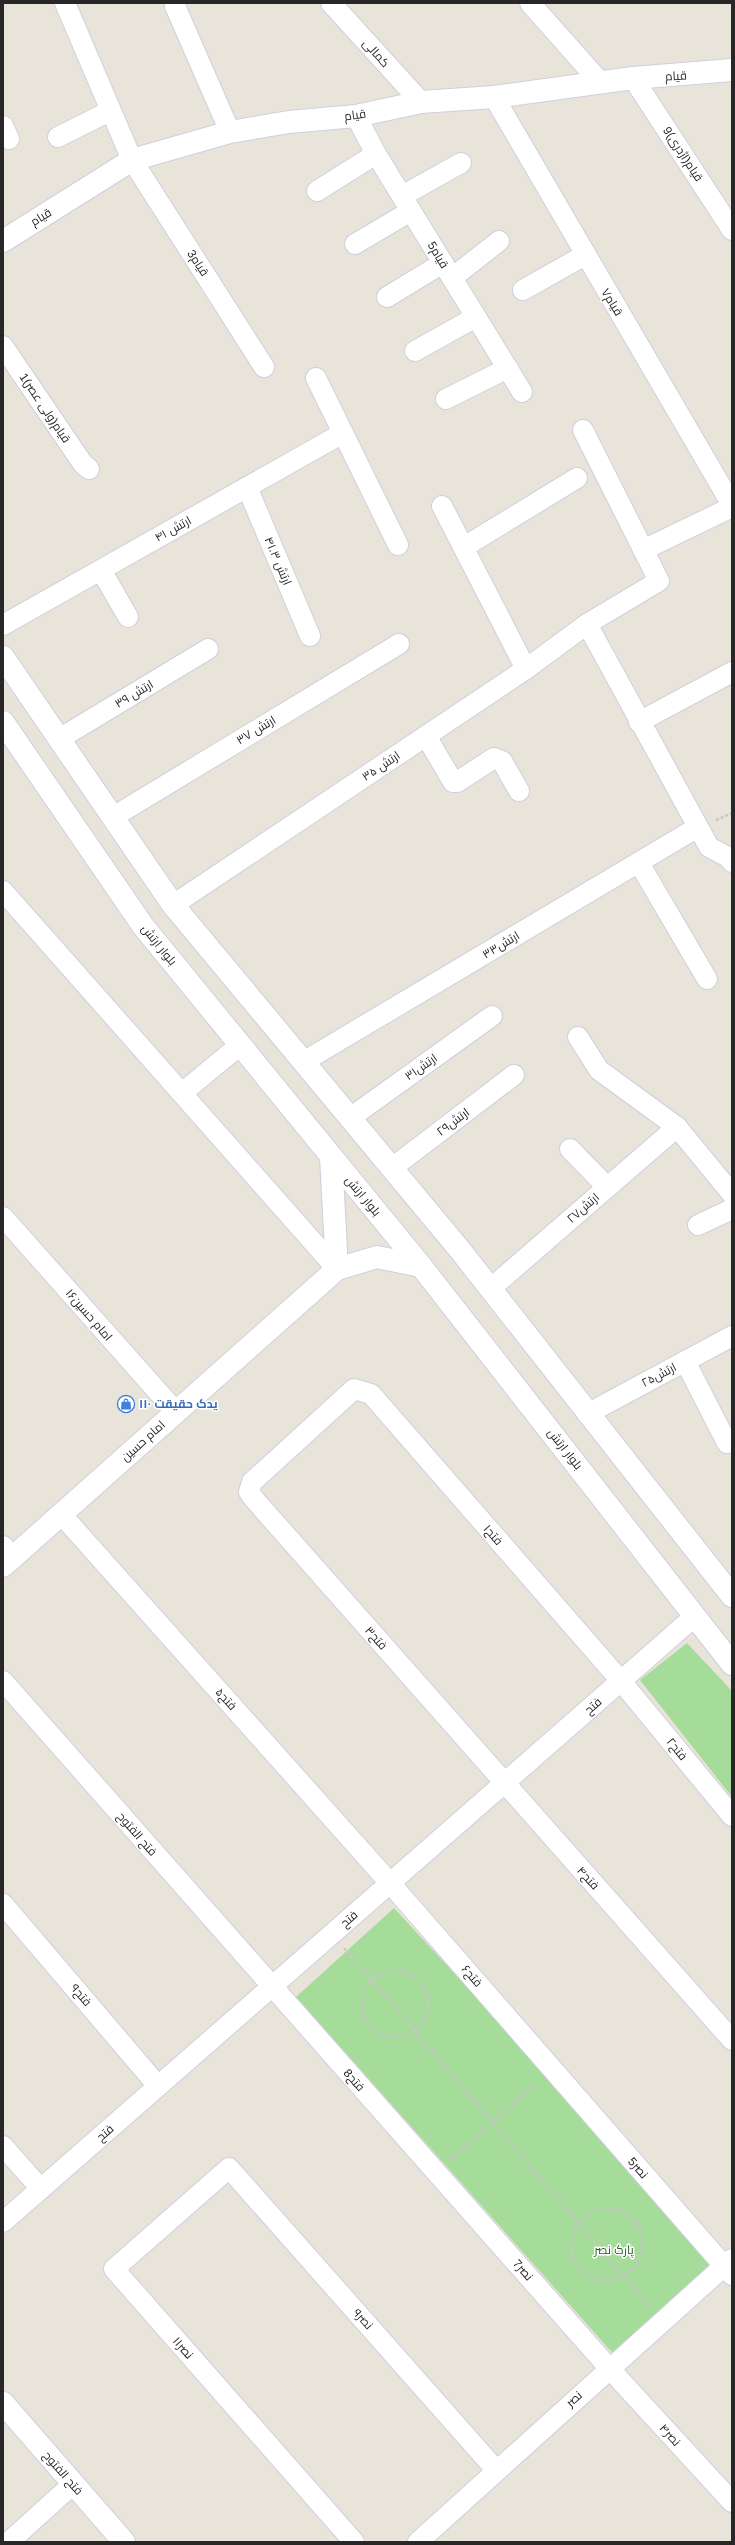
<svg xmlns="http://www.w3.org/2000/svg" width="735" height="2545" font-family="Helvetica,Cairo,sans-serif">
  <rect width="100%" height="100%" fill="#e9e4d9"/>
  <g fill="#a5dc99">
    <path d="M687,1643L732,1691V1797L640,1680Z"/>
    <path d="M394,1908L724,2266L617,2358L296,1997Z"/>
  </g>
  <g fill="none" stroke-linecap="round" stroke-linejoin="round">
    <g stroke="#cfcfdf" stroke-width="22">
      <g id="minor">
        <path d="M65,3L132,160L264,367"/>
        <path d="M331,3L421,102"/>
        <path d="M530,3L601,83"/>
        <path d="M175,6L230,132"/>
        <path d="M633,78L732,230"/>
        <path d="M494,97L732,505"/>
        <path d="M356,116L376,154L522,392"/>
        <path d="M3,126L9,139"/>
        <path d="M58,137L110,111"/>
        <path d="M317,191L376,154"/>
        <path d="M402,196L461,163"/>
        <path d="M355,244L411,211"/>
        <path d="M452,278L499,241"/>
        <path d="M523,290L585,255"/>
        <path d="M387,297L443,263"/>
        <path d="M3,346L83,464L89,469"/>
        <path d="M415,351L476,317"/>
        <path d="M316,378L398,545"/>
        <path d="M446,399L508,368"/>
        <path d="M247,487L310,636"/>
        <path d="M442,506L526,669"/>
        <path d="M464,547L577,478"/>
        <path d="M643,550L732,507"/>
        <path d="M101,570L128,617"/>
        <path d="M587,624L709,847L728,857L732,862"/>
        <path d="M3,625L343,433"/>
        <path d="M639,722L732,672"/>
        <path d="M426,736L453,782H457L494,758L502,761L519,791"/>
        <path d="M59,739L208,649"/>
        <path d="M113,817L399,644"/>
        <path d="M639,863L707,979"/>
        <path d="M3,891L337,1269"/>
        <path d="M173,905L526,669L587,624L659,581L583,430"/>
        <path d="M578,1037L599,1070L677,1127L732,1194"/>
        <path d="M303,1062L698,827"/>
        <path d="M182,1093L240,1045"/>
        <path d="M350,1118L492,1016"/>
        <path d="M570,1149L607,1187"/>
        <path d="M392,1168L514,1075"/>
        <path d="M3,1217L176,1412"/>
        <path d="M698,1225L732,1209"/>
        <path d="M490,1289L677,1127"/>
        <path d="M685,1361L727,1443"/>
        <path d="M587,1414L732,1336"/>
        <path d="M61,1514L390,1883L732,2275"/>
        <path d="M3,1546L13,1557"/>
        <path d="M3,1681L609,2368L732,2502"/>
        <path d="M732,1816L621,1681L371,1394L354,1389L252,1482L249,1492L254,1499L732,2040"/>
        <path d="M3,1904L158,2086"/>
        <path d="M3,2146L41,2189"/>
        <path d="M3,2222L695,1616"/>
        <path d="M9,2542L73,2484"/>
        <path d="M354,2542L114,2269L229,2168L496,2470"/>
        <path d="M418,2542L732,2259"/>
      </g>
    </g>
    <g stroke="#cfcfdf" stroke-width="24">
      <g id="tertiary">
        <path d="M3,241L132,160L230,132L289,122L356,116L421,102L494,97L633,78L732,70"/>
        <path d="M331,1157L337,1269"/>
        <path d="M3,1566L337,1269L377,1257L421,1266"/>
        <path d="M3,2403L124,2542"/>
      </g>
    </g>
    <g stroke="#cfcfdf" stroke-width="24">
      <g id="secondary">
        <path d="M3,657L173,905L460,1250L732,1596"/>
        <path d="M3,722L143,926L421,1266L732,1664"/>
      </g>
    </g>
    <g stroke="#c7c7c7" stroke-width="2.5" stroke-dasharray="3 2" stroke-linecap="butt">
      <path d="M716,820L732,813"/>
      <path d="M344,1948L650,2307"/>
      <circle cx="395" cy="2004" r="33"/>
      <path d="M451,2159L538,2083"/>
      <circle cx="607" cy="2244" r="36"/>
    </g>
    <use href="#minor" stroke="#fff" stroke-width="20"/>
    <use href="#tertiary" stroke="#fff" stroke-width="22"/>
    <use href="#secondary" stroke="#fff" stroke-width="22"/>
  </g>
  <defs>
    <g id="shop-ring" transform="scale(0.9)"><circle r="9.5" fill="#fff" stroke="#3f7fe0" stroke-width="1.5"/><path d="M-5-2.5h2.3a2.7 3.5 0 0 1 5.4 0H5L5.5 6h-11ZM-1.5-2.5h3a1.5 2.3 0 0 0-3 0Z" fill="#3f7fe0"/></g>
  </defs>
  <g fill-rule="evenodd">
    <use href="#shop-ring" x="126" y="1404"/>
  </g>
  <g text-anchor="middle" stroke-width="3" stroke-linejoin="round" paint-order="stroke">
    <g font-size="12" fill="#272727" stroke="#fff">
      <text transform="translate(376 53) rotate(48)" y="4">کمالی</text>
      <text transform="translate(676 76) rotate(-3)" y="4">قیام</text>
      <text transform="translate(355 115) rotate(-8)" y="4">قیام</text>
      <text transform="translate(683 154) rotate(57)" y="4">قیام(اژدری)9</text>
      <text transform="translate(41 217) rotate(-32)" y="4">قیام</text>
      <text transform="translate(438 255) rotate(59)" y="4">قیام5</text>
      <text transform="translate(198 263) rotate(57)" y="4">قیام3</text>
      <text transform="translate(612 302) rotate(59)" y="4">قیام۷</text>
      <text transform="translate(45 408) rotate(56)" y="4">قیام(ولی عصر)1</text>
      <text transform="translate(173 529) rotate(-29)" y="4">ارتش ۴۱</text>
      <text transform="translate(278 561) rotate(67)" y="4">ارتش ۴۱.۳</text>
      <text transform="translate(134 694) rotate(-31)" y="4">ارتش ۳۹</text>
      <text transform="translate(256 730) rotate(-31)" y="4">ارتش ۳۷</text>
      <text transform="translate(381 766) rotate(-34)" y="4">ارتش ۳۵</text>
      <text transform="translate(159 945) rotate(51)" y="4">بلوار ارتش</text>
      <text transform="translate(501 945) rotate(-31)" y="4">ارتش۳۳</text>
      <text transform="translate(421 1067) rotate(-35)" y="4">ارتش۳۱</text>
      <text transform="translate(453 1122) rotate(-37)" y="4">ارتش۲۹</text>
      <text transform="translate(363 1196) rotate(50)" y="4">بلوار ارتش</text>
      <text transform="translate(583 1208) rotate(-41)" y="4">ارتش۲۷</text>
      <text transform="translate(89 1315) rotate(49)" y="4">امام حسین۱۶</text>
      <text transform="translate(659 1375) rotate(-28)" y="4">ارتش۲۵</text>
      <text transform="translate(143 1441) rotate(-42)" y="4">امام حسین</text>
      <text transform="translate(565 1449) rotate(52)" y="4">بلوار ارتش</text>
      <text transform="translate(493 1535) rotate(49)" y="4">۱فتح</text>
      <text transform="translate(376 1638) rotate(49)" y="4">۳فتح</text>
      <text transform="translate(226 1699) rotate(48)" y="4">۵فتح</text>
      <text transform="translate(593 1706) rotate(-41)" y="4">فتح</text>
      <text transform="translate(677 1749) rotate(51)" y="4">۲فتح</text>
      <text transform="translate(137 1834) rotate(49)" y="4">فتح الفتوح</text>
      <text transform="translate(588 1878) rotate(48)" y="4">فتح۴</text>
      <text transform="translate(349 1919) rotate(-41)" y="4">فتح</text>
      <text transform="translate(472 1976) rotate(49)" y="4">۶فتح</text>
      <text transform="translate(81 1995) rotate(49)" y="4">۹فتح</text>
      <text transform="translate(354 2080) rotate(49)" y="4">8فتح</text>
      <text transform="translate(105 2133) rotate(-41)" y="4">فتح</text>
      <text transform="translate(638 2168) rotate(49)" y="4">5نصر</text>
      <text transform="translate(523 2270) rotate(49)" y="4">7نصر</text>
      <text transform="translate(363 2319) rotate(48)" y="4">۹نصر</text>
      <text transform="translate(183 2348) rotate(49)" y="4">۱۱نصر</text>
      <text transform="translate(574 2399) rotate(-42)" y="4">نصر</text>
      <text transform="translate(670 2435) rotate(48)" y="4">۴نصر</text>
      <text transform="translate(63 2473) rotate(49)" y="4">فتح الفتوح</text>
    </g>
    <g font-size="12" font-weight="bold" fill="#366cbe" stroke="#fff" text-anchor="start">
      <text x="139" y="1408">یدک حقیقت ۱۱۰</text>
    </g>
    <g font-size="12" fill="#215d1e" stroke="#fff">
      <text x="614" y="2254">پارک نصر</text>
    </g>
  </g>
  <rect width="735" height="2545" fill="none" stroke="#272727" stroke-width="8"/>
</svg>
